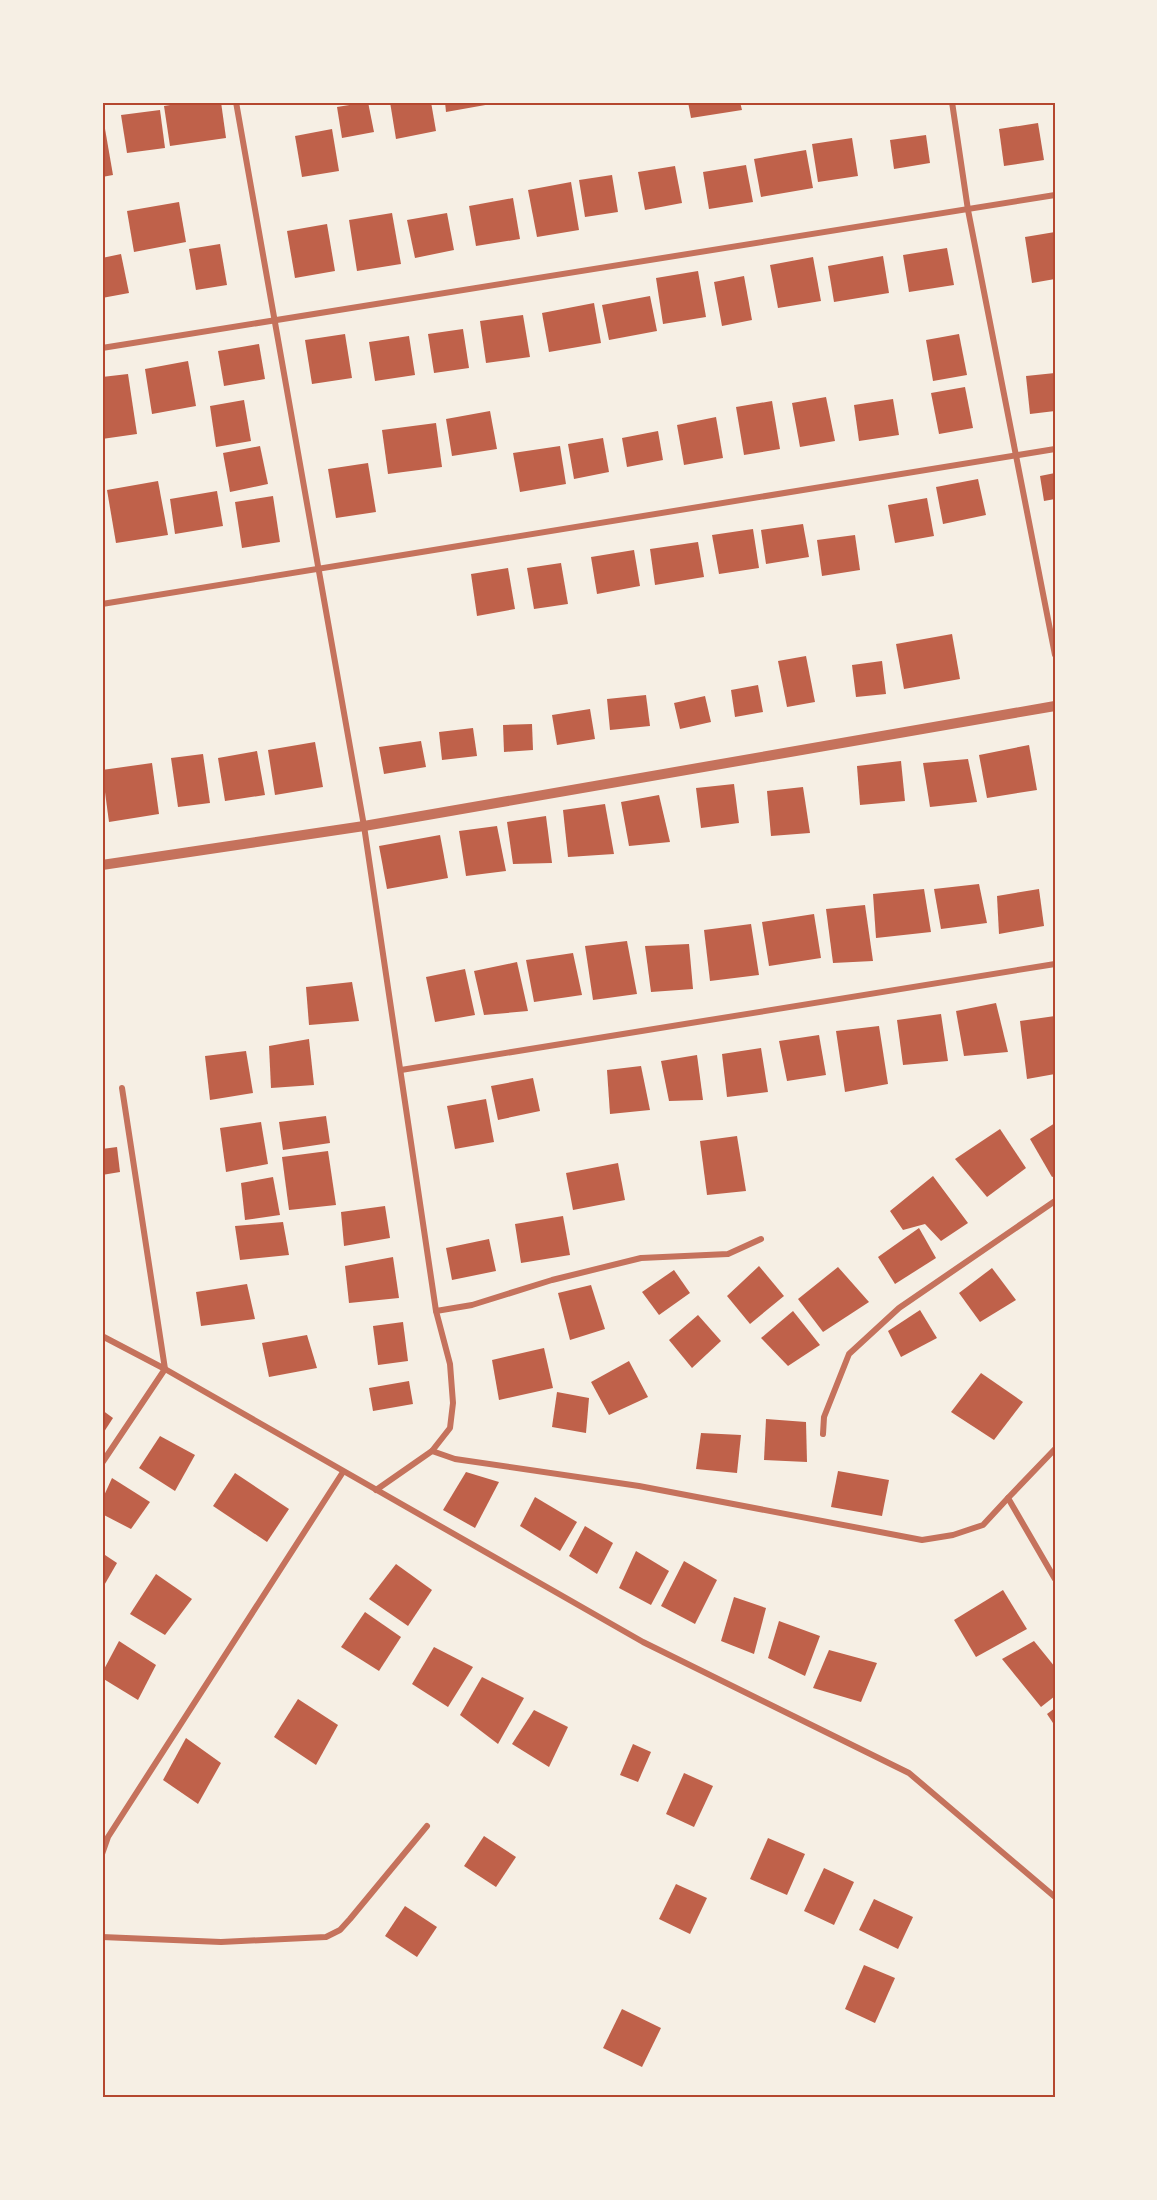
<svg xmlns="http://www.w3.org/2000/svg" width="1157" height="2200" font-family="'Golos Text',sans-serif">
  <rect width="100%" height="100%" fill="#f6efe4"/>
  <g fill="#bf614a">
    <path d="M189,102H221L226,138L170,146L164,106Z"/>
    <path d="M368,102L374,132L342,138L337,107Z"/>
    <path d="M390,102H431L436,131L396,139Z"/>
    <path d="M445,102H491V104L446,112Z"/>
    <path d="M688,102H740L742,110L691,118Z"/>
    <path d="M160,110L165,148L127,153L121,115Z"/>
    <path d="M102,123H104L113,175L102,177Z"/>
    <path d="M1038,123L1044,160L1004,166L999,129Z"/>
    <path d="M332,129L339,171L302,177L295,136Z"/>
    <path d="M926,135L930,163L894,169L890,140Z"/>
    <path d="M852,138L858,176L818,182L812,144Z"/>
    <path d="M806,150L813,188L761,197L754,159Z"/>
    <path d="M746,165L753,202L709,209L703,172Z"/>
    <path d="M675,166L682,203L645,210L638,172Z"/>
    <path d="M612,175L618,212L585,217L579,180Z"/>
    <path d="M571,182L579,230L537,237L528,190Z"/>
    <path d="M513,198L520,239L476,246L469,206Z"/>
    <path d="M179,202L186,242L134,252L127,211Z"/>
    <path d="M392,213L401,264L357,271L349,220Z"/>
    <path d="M447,213L454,250L415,258L407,220Z"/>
    <path d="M327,224L335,271L295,278L287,231Z"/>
    <path d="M1055,232V279L1032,283L1025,237Z"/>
    <path d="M220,244L227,285L196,290L189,249Z"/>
    <path d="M947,248L954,285L909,292L903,255Z"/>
    <path d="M121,254L129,293L102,298V258Z"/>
    <path d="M883,256L889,293L834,302L828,266Z"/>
    <path d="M813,257L821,301L778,308L770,265Z"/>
    <path d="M698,271L706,317L663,324L656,278Z"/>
    <path d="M744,276L752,320L722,326L714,282Z"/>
    <path d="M650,296L657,331L609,340L602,305Z"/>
    <path d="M594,303L601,343L549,352L542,313Z"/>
    <path d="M523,315L530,357L486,363L480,321Z"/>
    <path d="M463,329L469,368L434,373L428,334Z"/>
    <path d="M345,334L352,378L312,384L305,340Z"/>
    <path d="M959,334L967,375L933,381L926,340Z"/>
    <path d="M409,336L415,375L375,381L369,342Z"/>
    <path d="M259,344L265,379L224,386L218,351Z"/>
    <path d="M188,361L196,406L152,414L145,369Z"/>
    <path d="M1055,373V411L1030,414L1026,376Z"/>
    <path d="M128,374L137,434L102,439V377Z"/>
    <path d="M965,387L973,428L939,434L931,393Z"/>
    <path d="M826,397L835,441L800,447L792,403Z"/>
    <path d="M893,399L899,435L859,441L854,405Z"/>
    <path d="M244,400L251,441L216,447L210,406Z"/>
    <path d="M772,401L780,449L744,455L736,407Z"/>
    <path d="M490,411L497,449L452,456L446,419Z"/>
    <path d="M716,417L723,458L684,465L677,425Z"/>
    <path d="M436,423L442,467L388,474L382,430Z"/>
    <path d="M658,431L663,460L627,467L622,438Z"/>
    <path d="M603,438L609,472L574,479L568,444Z"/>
    <path d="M260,446L268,484L230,492L223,453Z"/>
    <path d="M560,446L566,484L520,492L513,453Z"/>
    <path d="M368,463L376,512L336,518L328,469Z"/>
    <path d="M1055,473V499L1044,501L1040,476Z"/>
    <path d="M978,479L986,515L943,524L936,487Z"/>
    <path d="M158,481L168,535L116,543L107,490Z"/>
    <path d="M217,491L223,526L175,534L170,499Z"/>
    <path d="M273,496L280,542L242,548L235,502Z"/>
    <path d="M927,498L934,536L895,543L888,505Z"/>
    <path d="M803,524L809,557L766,564L761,530Z"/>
    <path d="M753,529L759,568L719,574L712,535Z"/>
    <path d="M855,535L860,570L822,576L817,540Z"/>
    <path d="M698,542L704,577L655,585L650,549Z"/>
    <path d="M634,550L640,586L597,594L591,557Z"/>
    <path d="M561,563L568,604L534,609L527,568Z"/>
    <path d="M508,568L515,609L477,616L471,574Z"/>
    <path d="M952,634L960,679L904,689L896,644Z"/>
    <path d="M806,656L815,702L787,707L778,661Z"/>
    <path d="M882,661L886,694L856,697L852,665Z"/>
    <path d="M758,685L763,712L735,717L731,690Z"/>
    <path d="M646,695L650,726L610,730L607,699Z"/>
    <path d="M705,696L711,722L680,729L674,703Z"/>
    <path d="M590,709L595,739L557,745L552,715Z"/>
    <path d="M532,724L533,750L504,752L503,725Z"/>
    <path d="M473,728L477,756L442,760L439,732Z"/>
    <path d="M421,741L426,767L384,774L379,747Z"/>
    <path d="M315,742L323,787L275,795L268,750Z"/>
    <path d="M1029,745L1037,790L987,798L979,755Z"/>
    <path d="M257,751L265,795L225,801L218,758Z"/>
    <path d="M203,754L210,803L178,807L171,758Z"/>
    <path d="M968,759L977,802L930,807L923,763Z"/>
    <path d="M901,761L905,801L860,805L857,766Z"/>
    <path d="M152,763L159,814L109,822L102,770Z"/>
    <path d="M734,784L739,823L701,828L696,788Z"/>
    <path d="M803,787L810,833L771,836L767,791Z"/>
    <path d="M659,795L670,842L629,846L621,802Z"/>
    <path d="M605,804L614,854L568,857L563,810Z"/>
    <path d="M546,816L552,863L513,864L507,822Z"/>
    <path d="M497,826L506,871L466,876L459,831Z"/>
    <path d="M440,835L448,878L387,889L379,846Z"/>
    <path d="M979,884L987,923L941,929L934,889Z"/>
    <path d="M924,889L931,932L876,938L873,894Z"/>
    <path d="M1039,889L1044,926L999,934L997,896Z"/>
    <path d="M865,905L873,961L833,963L826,909Z"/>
    <path d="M814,914L821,958L769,966L762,922Z"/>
    <path d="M751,924L759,975L710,981L704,930Z"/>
    <path d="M627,941L637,994L593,1000L585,946Z"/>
    <path d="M689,944L693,989L651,992L645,946Z"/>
    <path d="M573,953L582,995L534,1002L526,960Z"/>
    <path d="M517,962L528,1011L484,1015L474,971Z"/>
    <path d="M465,969L475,1015L435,1022L426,977Z"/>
    <path d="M352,982L359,1021L309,1025L306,987Z"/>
    <path d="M996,1003L1008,1052L964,1056L956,1011Z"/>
    <path d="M941,1014L948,1061L903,1065L897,1020Z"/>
    <path d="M1055,1016V1074L1027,1079L1020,1021Z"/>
    <path d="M879,1026L888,1084L845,1092L836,1031Z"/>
    <path d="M819,1035L826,1075L787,1081L779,1041Z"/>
    <path d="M309,1039L314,1085L271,1088L269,1046Z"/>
    <path d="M761,1048L768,1092L727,1097L722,1054Z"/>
    <path d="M246,1051L253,1093L210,1100L205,1056Z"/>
    <path d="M697,1055L703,1100L669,1101L661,1061Z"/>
    <path d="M641,1066L650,1110L610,1114L607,1070Z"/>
    <path d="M533,1078L540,1111L498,1120L491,1086Z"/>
    <path d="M486,1099L494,1142L455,1149L447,1106Z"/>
    <path d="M326,1116L330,1143L283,1150L279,1122Z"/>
    <path d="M261,1122L268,1164L226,1172L220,1128Z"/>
    <path d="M1055,1123V1176L1052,1177L1030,1139Z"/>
    <path d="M1000,1129L1026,1168L987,1197L955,1159Z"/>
    <path d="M737,1136L746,1191L707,1195L700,1141Z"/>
    <path d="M117,1147L120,1172L102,1175V1149Z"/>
    <path d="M328,1151L336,1205L289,1210L282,1157Z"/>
    <path d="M618,1163L625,1200L573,1210L566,1173Z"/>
    <path d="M933,1176L968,1223L941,1241L925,1224L903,1230L890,1211Z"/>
    <path d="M273,1177L280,1215L245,1220L241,1183Z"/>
    <path d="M385,1206L390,1238L344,1246L341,1212Z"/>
    <path d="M563,1216L570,1255L521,1263L515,1224Z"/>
    <path d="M283,1222L289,1255L240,1260L235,1226Z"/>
    <path d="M919,1228L936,1258L895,1284L878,1257Z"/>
    <path d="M489,1239L496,1271L452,1280L446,1248Z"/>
    <path d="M393,1257L399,1298L349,1303L345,1266Z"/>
    <path d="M759,1266L784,1296L750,1324L727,1296Z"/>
    <path d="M838,1267L869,1302L823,1332L798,1299Z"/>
    <path d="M992,1268L1016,1300L980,1322L959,1293Z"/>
    <path d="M674,1270L690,1293L659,1315L642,1292Z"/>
    <path d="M247,1284L255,1319L201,1326L196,1292Z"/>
    <path d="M591,1285L605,1329L570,1340L558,1293Z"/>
    <path d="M920,1310L937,1338L901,1357L888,1331Z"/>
    <path d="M793,1311L820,1345L788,1366L761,1338Z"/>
    <path d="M698,1315L721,1341L692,1368L669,1340Z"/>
    <path d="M403,1322L408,1361L378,1365L373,1326Z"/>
    <path d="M307,1335L317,1368L269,1377L262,1343Z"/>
    <path d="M544,1348L553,1388L499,1400L492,1360Z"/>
    <path d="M629,1361L648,1397L609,1415L591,1382Z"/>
    <path d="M981,1373L1023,1402L994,1440L951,1412Z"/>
    <path d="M409,1381L413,1404L373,1411L369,1388Z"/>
    <path d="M557,1392L589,1398L586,1433L552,1427Z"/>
    <path d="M102,1410L113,1418L102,1435Z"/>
    <path d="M766,1419L806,1422L807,1462L764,1460Z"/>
    <path d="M701,1433L741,1435L737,1473L696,1469Z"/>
    <path d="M160,1436L195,1455L175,1491L139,1468Z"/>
    <path d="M838,1471L889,1480L882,1516L831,1507Z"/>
    <path d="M466,1472L499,1482L475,1528L443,1510Z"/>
    <path d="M235,1473L289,1509L267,1542L213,1506Z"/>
    <path d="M112,1478L150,1502L131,1529L102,1514V1500Z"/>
    <path d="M535,1497L577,1522L560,1551L520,1526Z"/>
    <path d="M585,1526L613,1543L597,1574L569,1556Z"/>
    <path d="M636,1551L669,1571L651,1605L619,1588Z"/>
    <path d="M102,1553L117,1563L102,1589Z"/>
    <path d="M684,1561L717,1580L695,1624L661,1606Z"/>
    <path d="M396,1564L432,1590L408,1626L369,1599Z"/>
    <path d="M156,1574L192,1599L165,1635L130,1614Z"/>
    <path d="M1003,1590L1027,1629L976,1657L954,1620Z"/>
    <path d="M734,1597L766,1608L754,1654L721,1641Z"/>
    <path d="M365,1612L401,1637L379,1671L341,1647Z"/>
    <path d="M779,1621L820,1636L805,1676L768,1658Z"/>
    <path d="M119,1641L156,1665L138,1700L102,1678V1673Z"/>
    <path d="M1034,1641L1055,1667V1696L1041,1707L1002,1659Z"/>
    <path d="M434,1647L473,1667L448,1707L412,1684Z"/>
    <path d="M829,1650L877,1663L861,1702L813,1688Z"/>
    <path d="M482,1677L524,1698L498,1744L460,1715Z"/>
    <path d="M298,1699L338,1725L316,1765L274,1737Z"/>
    <path d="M1055,1708V1726L1047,1714Z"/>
    <path d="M534,1710L568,1727L549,1767L512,1744Z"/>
    <path d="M186,1738L221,1763L198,1804L163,1780Z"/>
    <path d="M633,1744L651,1752L638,1782L620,1775Z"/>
    <path d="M684,1773L713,1786L694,1827L666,1814Z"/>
    <path d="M484,1836L516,1857L496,1887L464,1866Z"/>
    <path d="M768,1838L805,1854L787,1895L750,1879Z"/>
    <path d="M824,1868L854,1882L834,1925L804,1911Z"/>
    <path d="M676,1884L707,1898L690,1934L659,1919Z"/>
    <path d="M874,1899L913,1917L898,1949L859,1930Z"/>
    <path d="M405,1906L437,1927L417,1957L385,1936Z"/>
    <path d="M864,1965L895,1978L875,2023L845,2009Z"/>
    <path d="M622,2009L661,2028L642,2067L603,2048Z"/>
  </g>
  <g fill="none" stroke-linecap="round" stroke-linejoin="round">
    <g stroke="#c5725c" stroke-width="6">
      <path d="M236,102L364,826L436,1311L450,1364L453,1403L450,1428L432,1451L376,1490"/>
      <path d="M952,102L968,210L1055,655"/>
      <path d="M102,348L1055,195"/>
      <path d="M102,604L1055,449"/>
      <path d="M401,1070L1055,964"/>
      <path d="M436,1311L472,1305L552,1280L641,1258L728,1254L761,1239"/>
      <path d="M102,1336L165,1369L643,1642L909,1773L1055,1897"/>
      <path d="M823,1434L824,1417L849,1354L899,1308L1055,1201"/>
      <path d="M1055,1449L1008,1498L1055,1579"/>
      <path d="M432,1451L455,1459L639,1486L922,1540L953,1535L983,1525L1008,1498"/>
      <path d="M102,1463L165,1369L122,1088"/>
      <path d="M102,1854L108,1837L343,1472"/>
      <path d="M102,1937L221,1942L326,1937L340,1930L350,1919L427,1826"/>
    </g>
    <path stroke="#c5725c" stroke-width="10" d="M102,865L364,826L1055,706"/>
  </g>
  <rect width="1157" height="2200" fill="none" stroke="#f6efe4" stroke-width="207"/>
  <rect x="104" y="104" width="950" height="1992" fill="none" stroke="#b5482f" stroke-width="2"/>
</svg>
